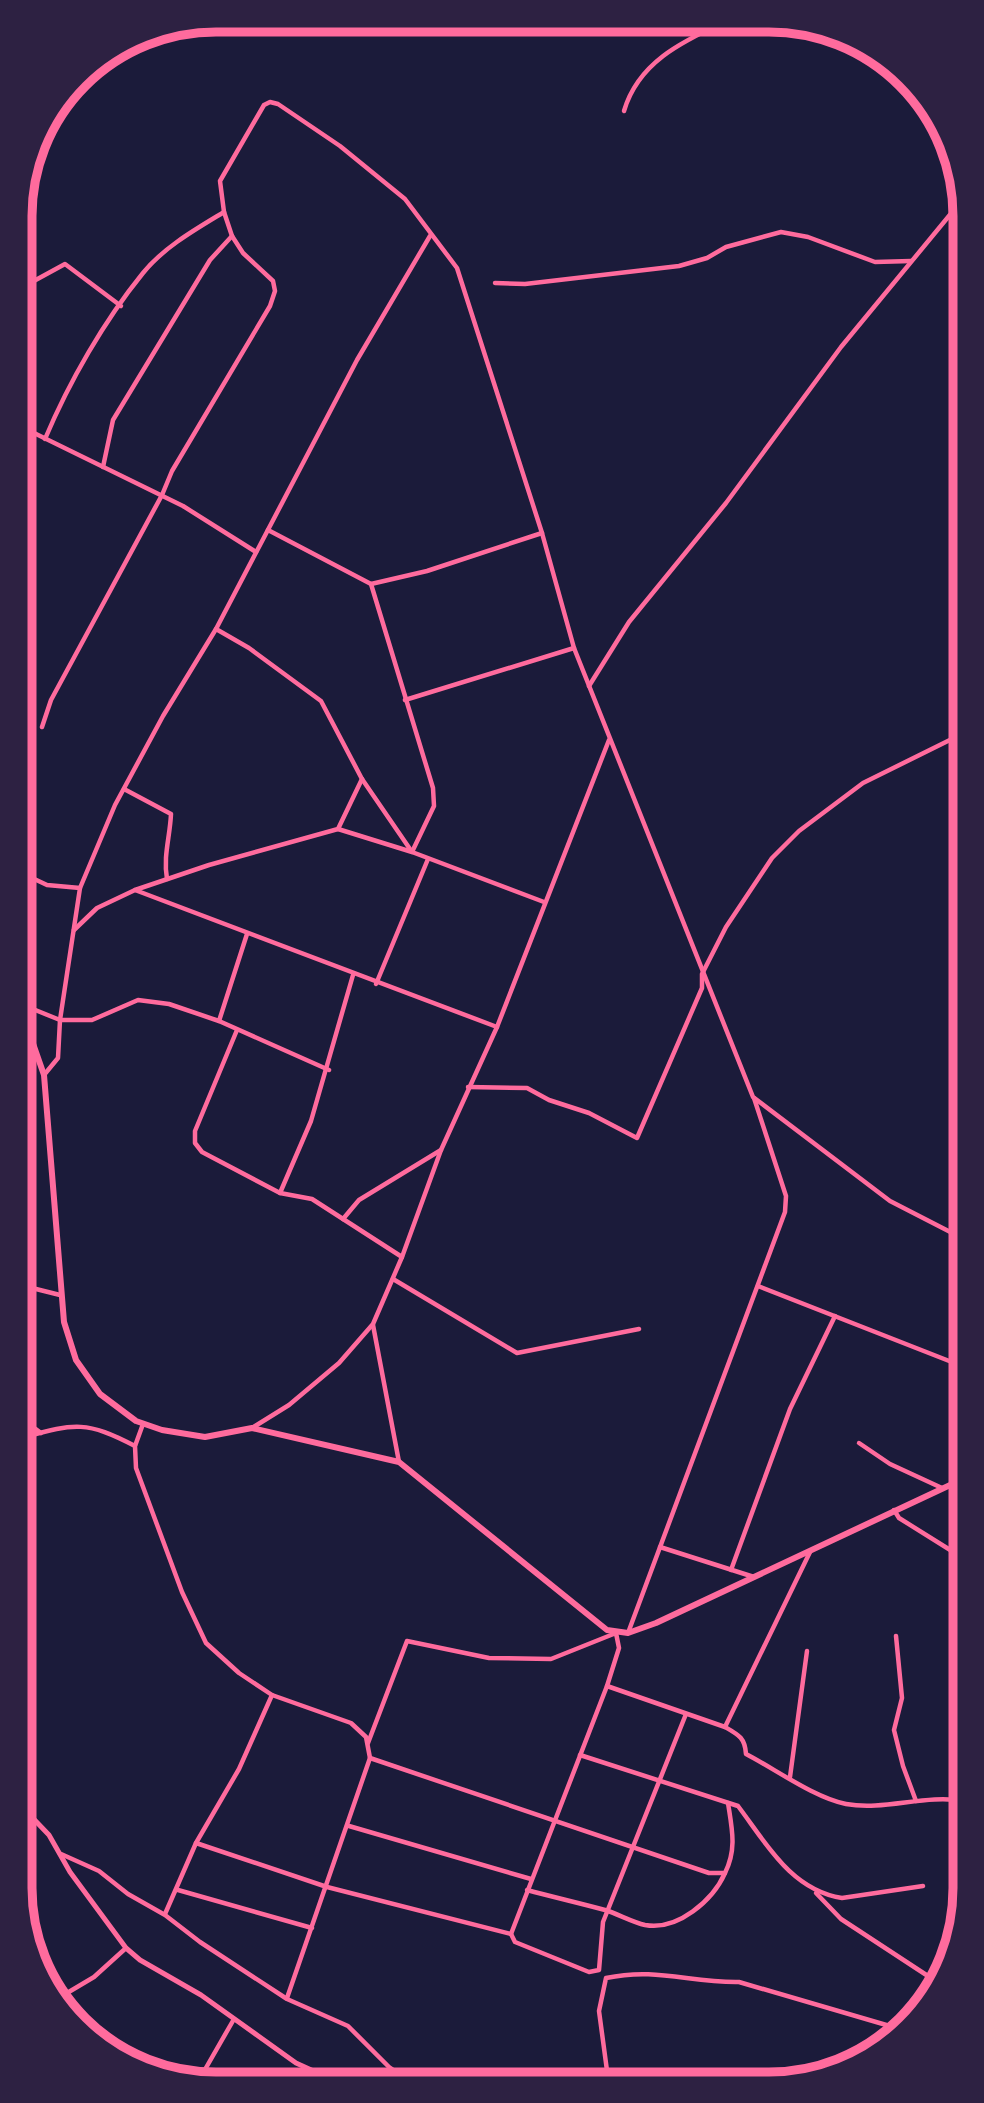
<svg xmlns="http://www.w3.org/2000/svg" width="984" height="2103" font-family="'Open Sans',sans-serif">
  <rect width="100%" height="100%" fill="#1b1b3a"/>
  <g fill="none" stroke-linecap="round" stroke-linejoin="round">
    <g stroke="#ff6b9d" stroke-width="4.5">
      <path d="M624,111C638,63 681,42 724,22"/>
      <path d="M495,283L525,284L679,266L707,258L726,247L781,232L808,237L875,262L911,261"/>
      <path d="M21,288L65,264L121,306"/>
      <path d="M22,438L25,434L34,433L183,506L256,552"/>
      <path d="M45,439C69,382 104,321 143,273C164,247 196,229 224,212"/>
      <path d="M103,467L113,420L210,260L232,236"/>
      <path d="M268,530L371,584L433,788L434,806L412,852L338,829"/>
      <path d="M371,584L427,571L542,533"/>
      <path d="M216,629L249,648L321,701L362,779L412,852L544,902"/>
      <path d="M589,686L629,622L726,503L841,347L958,205"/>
      <path d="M405,700L574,648"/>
      <path d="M42,727L51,700L162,495L172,471L270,306L275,291L273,281L243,253L232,236L224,212L220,181L264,105L270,102L278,104L340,146L405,199L457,268L542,533L574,648L753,1097L890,1201L962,1238"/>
      <path d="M33,754C23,795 21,836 30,877L47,885L80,888"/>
      <path d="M124,789L171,814C170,837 163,856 167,879"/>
      <path d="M135,890L497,1027"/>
      <path d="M74,930L97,908L135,890L209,865L338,829L362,779"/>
      <path d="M376,984L428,859"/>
      <path d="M23,1005L60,1020H92L138,1000L169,1004L219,1021L247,934"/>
      <path d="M219,1021L329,1070"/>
      <path d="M237,1030L195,1131V1143L202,1152L280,1193L311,1121L353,975"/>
      <path d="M44,1075L58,1058L60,1020L80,888L115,805L163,716L216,629L357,360L430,236"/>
      <path d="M468,1087L527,1088L549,1100L589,1113L637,1138L702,988V974L726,927L772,858L799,831L863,783L960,735"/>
      <path d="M280,1193L312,1199L402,1257"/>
      <path d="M343,1219L359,1200L441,1150"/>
      <path d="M393,1279L517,1353L639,1329"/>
      <path d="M24,1286L60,1295"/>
      <path d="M758,1286L962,1366"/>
      <path d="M373,1325L399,1462"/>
      <path d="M25,1421L41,1433"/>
      <path d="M143,1424L135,1446L136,1468L182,1592L206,1643L239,1673L272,1695L351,1723L366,1737L370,1758L709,1873H725C737,1849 732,1829 728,1803"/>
      <path d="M252,1428L289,1405L339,1363L373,1324L402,1257L441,1150L497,1027L609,740"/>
      <path d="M25,1437C75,1423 87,1421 135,1446"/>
      <path d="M859,1443L890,1464L942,1488"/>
      <path d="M894,1510L899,1518L963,1558"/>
      <path d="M660,1547L754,1577"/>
      <path d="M731,1570L790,1409L835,1316"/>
      <path d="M628,1633L785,1212L786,1196L754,1098"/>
      <path d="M896,1636L902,1698L894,1730L903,1766L916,1801"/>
      <path d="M607,1686L725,1727C739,1735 745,1738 746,1754C775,1769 815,1798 846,1804C885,1811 925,1794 964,1801"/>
      <path d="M725,1727L810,1552"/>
      <path d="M368,1743L407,1641L489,1658L551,1659L616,1633L619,1648L607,1686L511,1934"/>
      <path d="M580,1755L738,1806C766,1843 791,1890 842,1898L923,1886"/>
      <path d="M790,1777L807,1651"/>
      <path d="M349,1826L531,1879"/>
      <path d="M196,1843L327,1887L511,1934L515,1942L589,1972L599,1970L603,1922L686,1714"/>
      <path d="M61,1854L99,1871L128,1894L165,1915L200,1942L287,1999L348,2026L389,2067L406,2079"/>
      <path d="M178,1890L312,1928"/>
      <path d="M527,1890C553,1897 579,1903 605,1910C618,1914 632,1922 645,1925C678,1931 713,1900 725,1873"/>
      <path d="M816,1893L841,1919L934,1980"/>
      <path d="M165,1914L196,1843L239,1769L272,1695"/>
      <path d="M62,1996L94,1977L126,1948"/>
      <path d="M287,1998L370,1758"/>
      <path d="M608,2078L599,2011L606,1978C657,1967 690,1983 739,1982L900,2029"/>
      <path d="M199,2080L234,2019"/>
    </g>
    <path stroke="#ff6b9d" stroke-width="5" d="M26,1811L49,1835L70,1872L126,1948L140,1960L201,1995L296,2063L331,2079"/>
    <path stroke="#ff6b9d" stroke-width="6" d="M23,1015L44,1075L64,1322L76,1360L100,1394L136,1421L162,1430L205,1437L252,1428L399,1462L607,1630L628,1633L656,1623L963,1479"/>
  </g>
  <path d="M0 0H984V2103H0ZM216 32H769A184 184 0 0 1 953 216V1888A184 184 0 0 1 769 2072H216A184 184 0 0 1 32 1888V216A184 184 0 0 1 216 32Z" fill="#2d2142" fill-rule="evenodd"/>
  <path fill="none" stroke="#ff6b9d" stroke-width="9" d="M216 32H769A184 184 0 0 1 953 216V1888A184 184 0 0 1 769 2072H216A184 184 0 0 1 32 1888V216A184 184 0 0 1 216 32Z"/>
</svg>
